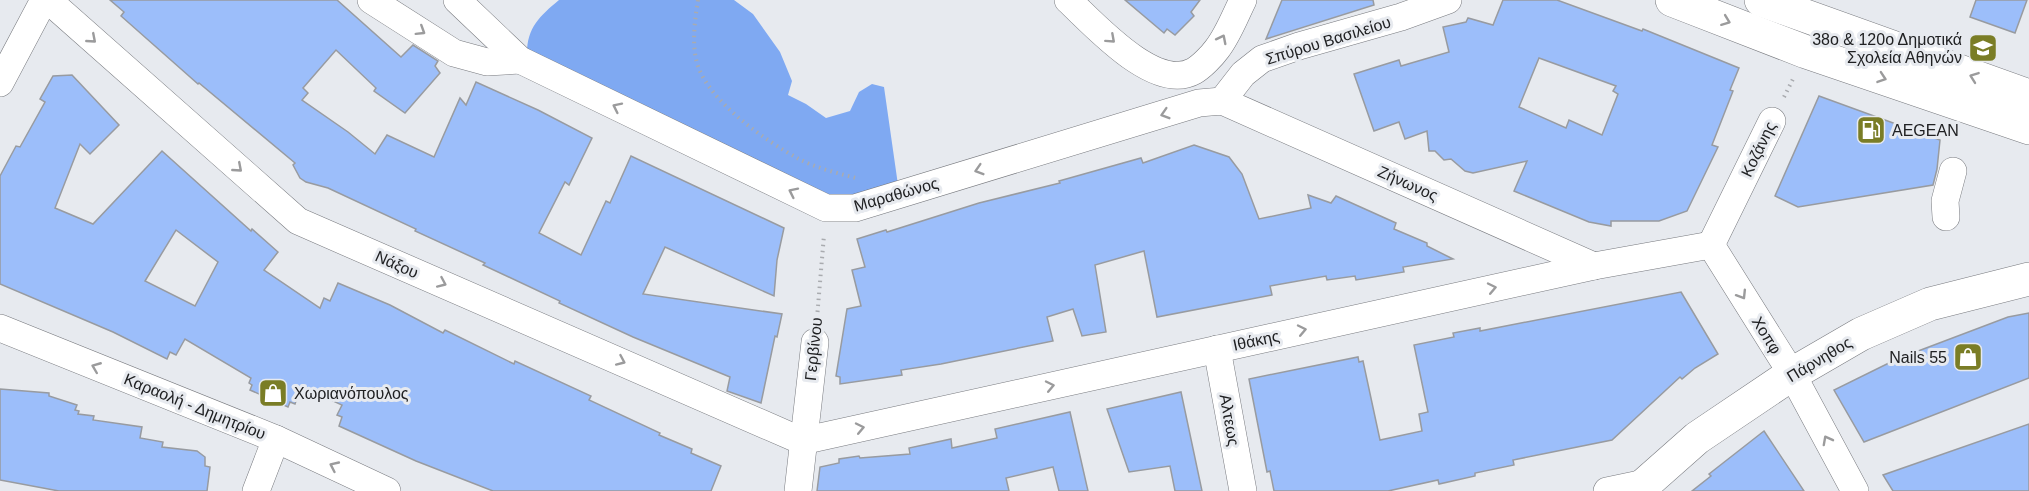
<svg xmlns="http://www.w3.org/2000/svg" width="2029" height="491" font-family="Helvetica,sans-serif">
  <rect width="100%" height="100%" fill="#e7eaef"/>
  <path fill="#7fa9f2" d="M559,0H734L753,14L780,52L792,81L788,95L806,104L826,118L850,111L859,92L872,84L884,87L898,185L832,199L527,54C527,27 540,16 559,0Z"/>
  <g fill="#9cbefa" stroke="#989ba0" stroke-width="1.5" fill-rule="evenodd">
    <path d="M110,0H337L401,57L413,45L438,61L435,66L440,73L405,113L374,91L376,88L336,50L303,88L308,93L302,100L348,132L375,154L387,135L434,157L460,98L466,105L476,82L538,110L592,138L569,185L565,182L539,233L581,255L606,201L610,203L631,156L784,228L777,260L774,296L665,247L643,294L782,314L777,337L775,336L761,403L727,391L730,377L633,337L559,303L560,301L483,265L485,263L415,231L416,229L328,188L306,182L300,178L293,165L295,163L199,83L198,84L121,16L124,12Z"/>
    <path d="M1125,0H1200L1191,12L1194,16L1175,35L1167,29L1164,33Z"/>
    <path d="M1282,0H1373L1374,5L1266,39Z"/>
    <path d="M1503,0H1557L1642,31L1643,29L1739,68L1730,90L1733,91L1712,145L1718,147L1687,211L1659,221H1611V226L1589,222L1514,191L1527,161L1473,173L1465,171L1451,159L1444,160L1435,151H1429L1427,131L1405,139L1399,122L1374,131L1354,74L1399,60L1401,66L1449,52L1443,27L1466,22L1468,18L1493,25ZM1539,58L1616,86L1613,91L1618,94L1602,135L1569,120L1566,128L1519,107Z"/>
    <path d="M1976,0H2027L2015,33L1970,17Z"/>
    <path d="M72,75L119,125L90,154L80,144L55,208L93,224L162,151L251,231L252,229L278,252L264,270L320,308L324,298L330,301L338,283L390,305L443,333L445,330L514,364L515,361L591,396L589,400L660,433L659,435L692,449L691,453L721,466L711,491H493L416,461L339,426L342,417L337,415L342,405L301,386L295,404L290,402L288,407L250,390L252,385L249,383L251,378L185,339L176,355L170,352L167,359L113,332L0,284V176L16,146L20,147L45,102L40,99L53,76ZM176,230L218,262L195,306L145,281Z"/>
    <path d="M1819,96L1940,140L1937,169L1933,185L1798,207L1775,196Z"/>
    <path d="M1194,145L1229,157L1242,174L1259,219L1311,208L1308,195L1331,203L1336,196L1396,223L1394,229L1427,243V246L1453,259L1403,267L1404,272L1356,280L1355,276L1327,280L1326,276L1270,286L1272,295L1157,317L1144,251L1095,265L1106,332L1082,336L1073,309L1047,317L1053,341L941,364L901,370L902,375L840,384V377L836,376L847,309L861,306L852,270L865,267L857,239L886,230L887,232L979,203L1060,183L1059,181L1141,158L1143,163Z"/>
    <path d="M1681,292L1718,354L1695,368L1682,379L1680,377L1612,440L1513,460L1514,465L1475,473V476L1439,484L1438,480L1388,491H1274L1270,471L1267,472L1249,379L1358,357L1359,362L1363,361L1380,440L1422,431L1419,414L1428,412L1414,345L1454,337L1453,333L1480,328V331Z"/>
    <path d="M2029,313V378L1864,442L1834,390L1897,359L2008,317Z"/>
    <path d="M0,389L49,393V396L77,405L75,410L79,411L78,414L94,416L93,420L142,427L140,438L163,442L162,447L197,451L205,457V466L210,467L207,491H59L0,480Z"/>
    <path d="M1181,392L1202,491H1175L1170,466L1129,472L1107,409Z"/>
    <path d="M1070,412L1088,491H1059L1053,467L1006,478L1009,491H817L820,467L839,463V459L859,456L860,458L910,454L909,448L951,439L952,448L997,438L995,429Z"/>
    <path d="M2029,424V491H1893L1883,475Z"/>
    <path d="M1764,431L1804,491H1692L1711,476L1709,474Z"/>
  </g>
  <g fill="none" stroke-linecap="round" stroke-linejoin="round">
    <g stroke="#787a7f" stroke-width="28">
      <g id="street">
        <path d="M48,0L298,221L802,441"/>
        <path d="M371,0L454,53L487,62L520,60"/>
        <path d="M457,0L520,60L826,208H855L1199,103L1222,101L1594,266"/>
        <path d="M1068,0C1094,24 1155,93 1194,71C1201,67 1212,56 1217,49C1228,35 1235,16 1243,0"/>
        <path d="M0,83L44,0"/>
        <path d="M1222,101L1243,74L1262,59L1299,46L1401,17L1448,0"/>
        <path d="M1946,217L1945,201L1953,171"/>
        <path d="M1711,245L1792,374L1855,491"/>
        <path d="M1711,245L1772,121"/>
        <path d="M0,328L276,439L387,491"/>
        <path d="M1217,349L1243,491"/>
        <path d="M802,441L1594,266L1711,245"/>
        <path d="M256,491L276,439"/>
        <path d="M798,491L815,342"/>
        <path d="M1607,491L1645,483"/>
      </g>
    </g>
    <g stroke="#787a7f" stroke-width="34">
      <g id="secondary">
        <path d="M1672,0L1806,52L2029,128"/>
        <path d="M1761,0L2029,96"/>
        <path d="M1637,491L1697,438L1792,374L1861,334L1930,304L2029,279"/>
      </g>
    </g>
    <g stroke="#a9abaf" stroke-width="4" stroke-dasharray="1.5 4.5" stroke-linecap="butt">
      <path d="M698,0C695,19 692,40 696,59C704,99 766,141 799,159C816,168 837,173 856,178"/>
      <path d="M1784,97L1793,79"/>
      <path d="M817,318L824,235"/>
    </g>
    <use href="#street" stroke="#fff" stroke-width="27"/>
    <use href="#secondary" stroke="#fff" stroke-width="33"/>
  </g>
  <defs><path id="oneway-chevron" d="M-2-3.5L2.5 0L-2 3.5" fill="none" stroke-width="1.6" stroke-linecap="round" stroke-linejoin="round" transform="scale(1.5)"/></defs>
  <g stroke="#9b9b9c">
    <use href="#oneway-chevron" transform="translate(1726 21) rotate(21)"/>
    <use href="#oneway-chevron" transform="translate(421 31) rotate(32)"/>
    <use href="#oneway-chevron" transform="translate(92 39) rotate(41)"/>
    <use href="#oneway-chevron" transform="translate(1111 39) rotate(42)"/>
    <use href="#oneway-chevron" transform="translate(1222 39) rotate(-63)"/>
    <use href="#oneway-chevron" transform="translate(1974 77) rotate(-160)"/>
    <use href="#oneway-chevron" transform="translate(1882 78) rotate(19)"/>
    <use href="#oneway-chevron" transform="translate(617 107) rotate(-154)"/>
    <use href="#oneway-chevron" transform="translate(1165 114) rotate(163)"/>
    <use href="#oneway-chevron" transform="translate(238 168) rotate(41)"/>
    <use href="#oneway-chevron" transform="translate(979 170) rotate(163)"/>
    <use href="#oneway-chevron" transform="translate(793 192) rotate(-154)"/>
    <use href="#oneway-chevron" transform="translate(442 283) rotate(24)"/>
    <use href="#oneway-chevron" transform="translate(1492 288) rotate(-12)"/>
    <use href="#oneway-chevron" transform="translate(1742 295) rotate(58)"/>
    <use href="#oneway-chevron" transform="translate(1302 330) rotate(-12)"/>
    <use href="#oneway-chevron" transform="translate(621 361) rotate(24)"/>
    <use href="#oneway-chevron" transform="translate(96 367) rotate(-158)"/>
    <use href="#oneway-chevron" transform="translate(1050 386) rotate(-12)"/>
    <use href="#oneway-chevron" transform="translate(860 428) rotate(-12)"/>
    <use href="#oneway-chevron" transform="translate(1827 440) rotate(-118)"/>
    <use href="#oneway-chevron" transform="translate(334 466) rotate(-155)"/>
  </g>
  <defs>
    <g id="school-square" transform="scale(1.5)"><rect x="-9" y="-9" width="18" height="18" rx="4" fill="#7a7d26" stroke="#e7eaef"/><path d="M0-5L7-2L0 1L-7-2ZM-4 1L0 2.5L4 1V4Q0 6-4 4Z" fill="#fff"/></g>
    <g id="fuel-square" transform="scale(1.5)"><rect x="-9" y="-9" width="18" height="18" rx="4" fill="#7a7d26" stroke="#e7eaef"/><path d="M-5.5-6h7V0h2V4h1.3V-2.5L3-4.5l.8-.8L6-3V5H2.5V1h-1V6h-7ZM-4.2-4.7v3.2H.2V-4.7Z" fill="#fff"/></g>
    <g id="shop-square" transform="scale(1.5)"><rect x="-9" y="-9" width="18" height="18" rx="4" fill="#7a7d26" stroke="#e7eaef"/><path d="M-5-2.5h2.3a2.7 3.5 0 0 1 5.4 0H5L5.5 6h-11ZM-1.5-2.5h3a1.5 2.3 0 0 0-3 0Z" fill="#fff"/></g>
  </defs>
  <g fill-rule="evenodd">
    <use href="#school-square" x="1983" y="48"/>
    <use href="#fuel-square" x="1871" y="130"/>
    <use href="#shop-square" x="1968" y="357"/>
    <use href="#shop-square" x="273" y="393"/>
  </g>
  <g text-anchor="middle" stroke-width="6" stroke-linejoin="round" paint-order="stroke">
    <g font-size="16" fill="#202123" stroke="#e7eaef" text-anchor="end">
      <text x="1962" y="45">38ο &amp; 120ο Δημοτικά<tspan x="1962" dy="18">Σχολεία Αθηνών</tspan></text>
      <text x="1892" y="136" text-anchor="start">AEGEAN</text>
      <text x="1947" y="363">Nails 55</text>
      <text x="294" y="399" text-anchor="start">Χωριανόπουλος</text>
    </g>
    <g font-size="16" fill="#202123" stroke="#e7eaef">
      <text transform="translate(1328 40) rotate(-17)" y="6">Σπύρου Βασιλείου</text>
      <text transform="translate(1758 149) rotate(-64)" y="6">Κοζάνης</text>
      <text transform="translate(1408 183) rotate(24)" y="6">Ζήνωνος</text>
      <text transform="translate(896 194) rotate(-16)" y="6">Μαραθώνος</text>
      <text transform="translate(397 264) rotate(24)" y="6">Νάξου</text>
      <text transform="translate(1767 335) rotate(58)" y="6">Χοπφ</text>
      <text transform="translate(1256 340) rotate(-12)" y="6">Ιθάκης</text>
      <text transform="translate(813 349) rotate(-84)" y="6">Γερβίνου</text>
      <text transform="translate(1819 359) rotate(-31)" y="6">Πάρνηθος</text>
      <text transform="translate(195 406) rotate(22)" y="6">Καραολή - Δημητρίου</text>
      <text transform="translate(1230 420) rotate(80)" y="6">Αλτεως</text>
    </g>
  </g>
</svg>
